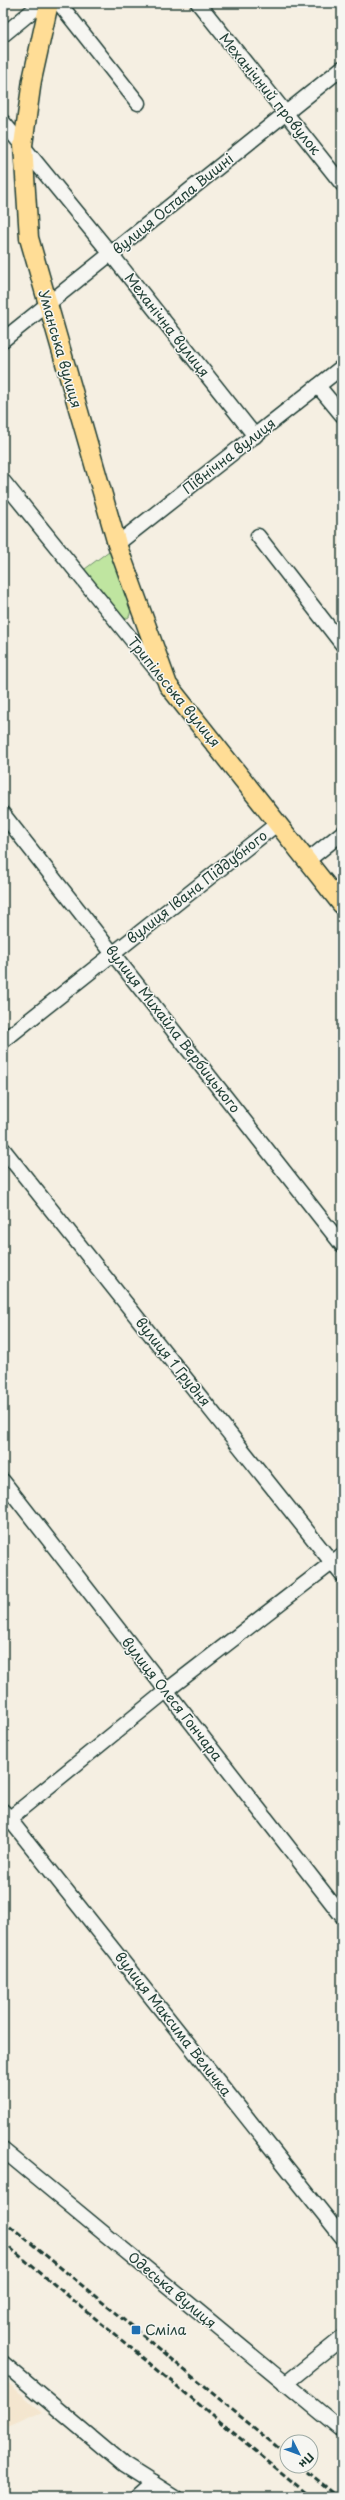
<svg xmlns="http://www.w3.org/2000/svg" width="345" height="2500" font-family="'Playpen Sans',sans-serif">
  <rect width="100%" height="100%" fill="#f5efe2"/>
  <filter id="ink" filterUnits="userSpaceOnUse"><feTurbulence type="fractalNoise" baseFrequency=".025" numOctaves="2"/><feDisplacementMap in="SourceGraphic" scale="8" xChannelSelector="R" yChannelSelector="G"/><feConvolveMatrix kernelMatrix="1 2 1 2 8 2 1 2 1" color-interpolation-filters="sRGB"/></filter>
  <g filter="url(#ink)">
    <path fill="#f4e6cf" d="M3,2378L5,2380L42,2412L3,2429Z"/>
    <path fill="#bfe5a0" stroke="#6f916a" d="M113,548L132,607L129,617L125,619L81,572Z"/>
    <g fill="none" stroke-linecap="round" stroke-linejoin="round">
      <g stroke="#1f3d34" stroke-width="17">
        <g id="minor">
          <path d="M59,3L138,103"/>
          <path d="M198,3L342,184"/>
          <path d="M3,35L42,3"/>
          <path d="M3,122L111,254L255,436"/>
          <path d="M3,340L342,68"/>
          <path d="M318,386L342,415"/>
          <path d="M3,481L162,677"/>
          <path d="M258,536L342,644"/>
          <path d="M117,544L342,367"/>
          <path d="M3,814L342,1245"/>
          <path d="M307,861L342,833"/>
          <path d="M3,1041L278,823"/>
          <path d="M3,1149L342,1575"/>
          <path d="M3,1481L342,1916"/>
          <path d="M3,1811L342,2237"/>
          <path d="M10,1818L166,1691L342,1555"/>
          <path d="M3,2150L342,2430"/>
          <path d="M3,2363L124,2465L175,2497"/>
          <path d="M285,2384L342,2338"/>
          <path d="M137,2497L153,2483"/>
        </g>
      </g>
      <g stroke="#1f3d34" stroke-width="21">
        <path id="major" d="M49,3L32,80L23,145L29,238L117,544L168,685L342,905"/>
      </g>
      <use href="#minor" stroke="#f6f6f2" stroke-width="14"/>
      <use href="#major" stroke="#ffdd96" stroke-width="18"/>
      <g stroke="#1f3d34" stroke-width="3" stroke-dasharray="6 3" stroke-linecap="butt">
        <path d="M3,2220L287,2455"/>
        <path d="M3,2242L311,2497"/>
        <path d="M301,2466L338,2497"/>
      </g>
    </g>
  </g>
  <rect fill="#1f6fb2" stroke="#f6f6f2" stroke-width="1.5" x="131" y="2325" width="10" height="10" rx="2"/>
  <g text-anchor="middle" stroke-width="3" stroke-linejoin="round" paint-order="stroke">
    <g font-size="14" fill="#1f3d34" stroke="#f6f6f2">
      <text transform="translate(270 94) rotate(51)" y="5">Механічний провулок</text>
      <text transform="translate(173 204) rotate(-39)" y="5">вулиця Остапа Вишні</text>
      <text transform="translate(167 325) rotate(52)" y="5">Механічна вулиця</text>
      <text transform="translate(60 349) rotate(74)" y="5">Уманська вулиця</text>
      <text transform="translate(229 456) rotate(-38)" y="5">Північна вулиця</text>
      <text transform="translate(174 692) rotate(51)" y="5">Трипільська вулиця</text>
      <text transform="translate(197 887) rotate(-38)" y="5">вулиця Івана Піддубного</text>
      <text transform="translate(173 1029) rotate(52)" y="5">вулиця Михайла Вербицького</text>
      <text transform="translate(173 1362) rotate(51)" y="5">вулиця 1 Грудня</text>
      <text transform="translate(172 1699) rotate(52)" y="5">вулиця Олеся Гончара</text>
      <text transform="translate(173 2024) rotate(52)" y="5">вулиця Максима Величка</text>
      <text transform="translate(172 2290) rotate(40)" y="5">Одеська вулиця</text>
    </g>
    <g font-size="14" fill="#1f3d34" stroke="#f6f6f2" text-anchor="start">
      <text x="145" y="2335">Сміла</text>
    </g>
  </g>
  <rect width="345" height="2500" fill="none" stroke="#f6f6f2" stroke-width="16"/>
  <rect x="8" y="8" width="329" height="2484" fill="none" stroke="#1f3d34" stroke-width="1.5" filter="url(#ink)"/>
  <g transform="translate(299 2454) rotate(132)"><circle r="19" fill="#f6f6f2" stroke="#a0aca6"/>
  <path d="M0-3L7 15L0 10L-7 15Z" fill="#1f6fb2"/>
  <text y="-6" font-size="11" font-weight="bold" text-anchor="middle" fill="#1f3d34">Пн</text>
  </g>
</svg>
